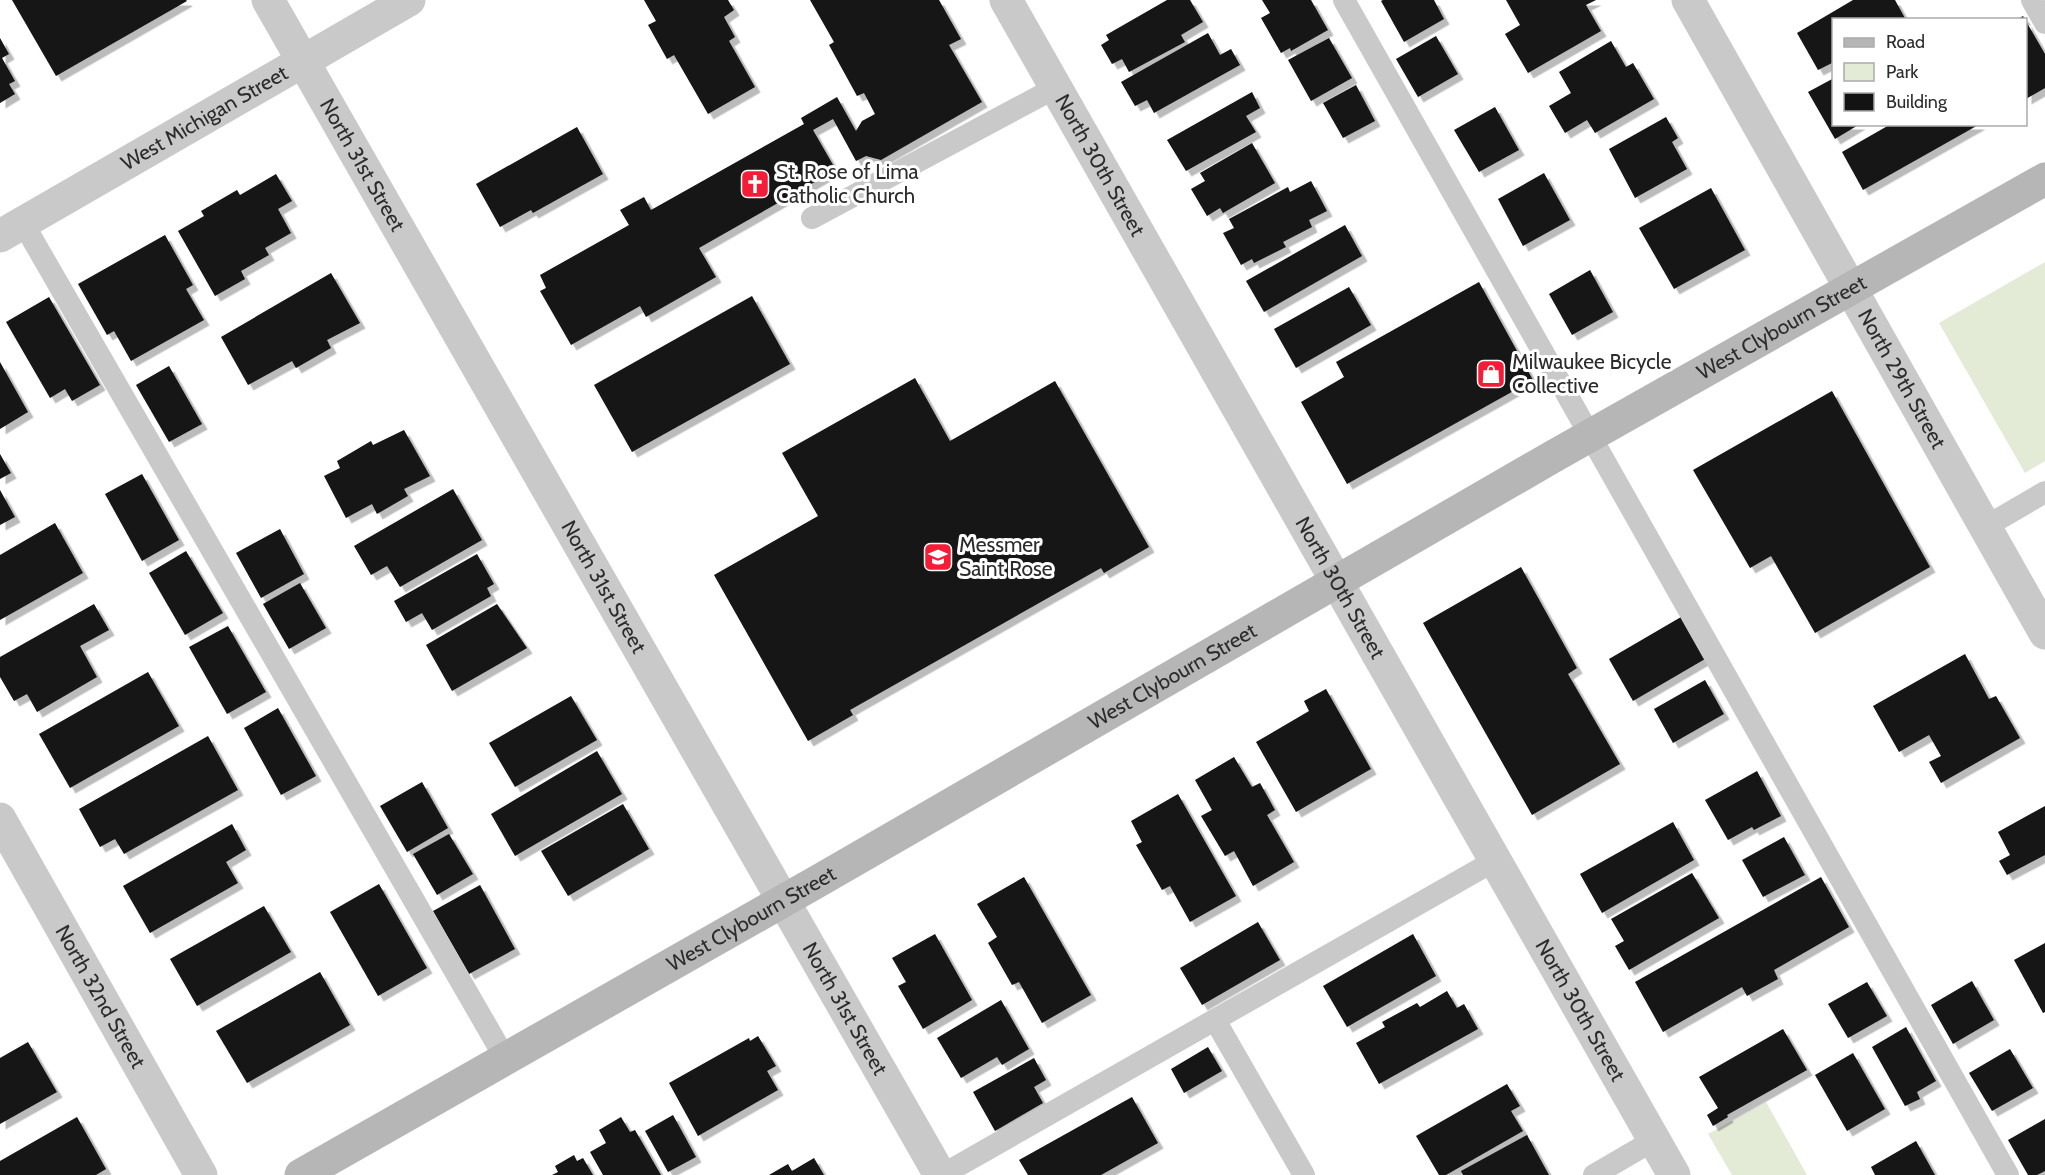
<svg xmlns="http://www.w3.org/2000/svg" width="2045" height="1175" font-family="Cabin,sans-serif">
  <defs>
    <filter id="shadow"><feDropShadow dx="5.5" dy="5.5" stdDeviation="0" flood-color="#0004"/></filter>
  </defs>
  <rect width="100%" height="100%" fill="#fff"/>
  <g fill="#e3ebd7">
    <path d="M2045,262V461L2025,473L1939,323Z"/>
    <path d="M1766,1102L1807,1175H1732L1708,1134Z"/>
  </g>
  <g fill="#131313" filter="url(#shadow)">
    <path d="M12,0H186L187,1L56,76Z"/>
    <path d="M644,0H728L734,10L724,17L735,37L729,41L755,87L708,114L674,55L667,59L648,25L656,21Z"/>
    <path d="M810,0H939L961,39L949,45L982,102L881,160L866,156L856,161L833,119L813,130L836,170L699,248L716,277L646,317L640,306L571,345L540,291L546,288L540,275L629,225L620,210L644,197L651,210L804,124L801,118L837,97L856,131L862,121L875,114L864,93L857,96L829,45L834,42Z"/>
    <path d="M1167,0H1190L1203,22L1181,35L1185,42L1129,72L1122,59L1112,64L1101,45L1109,40L1106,35Z"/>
    <path d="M1262,0H1311L1328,30L1291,51L1290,48L1281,53L1261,18L1270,13Z"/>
    <path d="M1383,0H1434L1444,19L1404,42L1381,1Z"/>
    <path d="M1506,0H1596L1586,5L1601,31L1528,73L1505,34L1520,25Z"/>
    <path d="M1853,0H1895L1906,20H1834V62L1818,70L1797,33Z"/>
    <path d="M2023,16L2045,54V88L2026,99V20H2016Z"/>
    <path d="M1208,33L1220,55L1231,49L1240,65L1154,113L1147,100L1135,106L1121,82Z"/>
    <path d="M1436,36L1458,74L1418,97L1396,59Z"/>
    <path d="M0,38L9,54L2,58L15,81L9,84L15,94L0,103Z"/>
    <path d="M1329,38L1352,78L1311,101L1288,60Z"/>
    <path d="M1611,41L1626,67L1633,63L1654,99L1595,133L1587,120L1565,133L1549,106L1571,93L1559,72Z"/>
    <path d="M1834,78V124H1860L1835,139L1808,92Z"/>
    <path d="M1356,85L1375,121L1343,138L1323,103Z"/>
    <path d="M1252,92L1260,108L1246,116L1256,132L1186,171L1167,140Z"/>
    <path d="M1495,107L1519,150L1479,172L1454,130Z"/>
    <path d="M1666,117L1678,138L1672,142L1687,169L1635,198L1609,149Z"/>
    <path d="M1891,124H1980L1863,190L1842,152Z"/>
    <path d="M577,127L603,174L533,213L531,210L500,227L476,184Z"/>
    <path d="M1252,143L1275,183L1223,213L1220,208L1207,216L1191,189L1205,181L1200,173Z"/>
    <path d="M1544,173L1570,220L1523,246L1498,199Z"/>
    <path d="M276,174L292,201L278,209L291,233L265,248L269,255L241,271L245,279L215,296L178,231L204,216L201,211L237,190L240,195Z"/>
    <path d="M1311,181L1327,211L1309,220L1312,227L1283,242L1286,247L1254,263L1252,259L1241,265L1223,233L1234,228L1229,219L1288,187L1290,192Z"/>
    <path d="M1711,188L1745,250L1674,289L1639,228Z"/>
    <path d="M1345,225L1362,256L1264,312L1246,281Z"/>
    <path d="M165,235L193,285L186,289L204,320L131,361L114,331L107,335L78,284Z"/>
    <path d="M1590,270L1613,312L1572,335L1549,294Z"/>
    <path d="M331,273L360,323L327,340L331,348L296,368L292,361L248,385L221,337Z"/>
    <path d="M1479,282L1533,380L1347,484L1301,402L1344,377L1336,362Z"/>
    <path d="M1349,287L1371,325L1296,368L1274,329Z"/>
    <path d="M752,296L790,364L632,452L594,385Z"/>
    <path d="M49,297L100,385L72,401L65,389L50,398L6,322Z"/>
    <path d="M0,362L28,412L0,429Z"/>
    <path d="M169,366L202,424L169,442L136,385Z"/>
    <path d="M915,378L950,441L1055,381L1149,547L1104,573L1101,568L850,710L853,715L808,741L714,575L818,516L782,453Z"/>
    <path d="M1832,391L1930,567L1815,633L1771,556L1750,568L1693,470Z"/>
    <path d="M404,430L430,476L404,489L408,496L377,514L372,504L346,518L324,476L340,468L337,461L371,441L373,445Z"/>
    <path d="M0,454L11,473L0,479Z"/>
    <path d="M142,474L179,540L142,561L105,494Z"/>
    <path d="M453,489L482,540L400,587L387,566L371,575L354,546Z"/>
    <path d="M0,490L15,517L0,525Z"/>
    <path d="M55,523L83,573L0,620V555Z"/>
    <path d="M280,529L304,574L261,598L236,553Z"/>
    <path d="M186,551L223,613L185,635L149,573Z"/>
    <path d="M477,554L494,584L487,588L491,596L432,630L422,613L406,622L394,601Z"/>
    <path d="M1521,567L1577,668L1568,674L1620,764L1532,815L1423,623Z"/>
    <path d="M300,583L326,628L289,649L263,604Z"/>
    <path d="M94,604L109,630L80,646L97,677L37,712L27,694L14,701L0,677V657Z"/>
    <path d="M497,604L527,648L452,691L426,645Z"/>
    <path d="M1681,617L1705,659L1633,701L1609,659Z"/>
    <path d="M228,626L266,692L227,714L189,647Z"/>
    <path d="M1965,654L1989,699L1996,696L2020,738L1941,783L1929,762L1941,756L1929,735L1899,752L1873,706Z"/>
    <path d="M148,672L179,726L70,788L39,734Z"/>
    <path d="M1705,680L1724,714L1673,743L1654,709Z"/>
    <path d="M1326,689L1371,769L1296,812L1256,742L1309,711L1304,701Z"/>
    <path d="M571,696L597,740L515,787L489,743Z"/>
    <path d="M278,708L316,776L281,795L244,728Z"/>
    <path d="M208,736L238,790L124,854L115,839L100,847L79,809Z"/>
    <path d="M597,751L622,794L515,856L491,814Z"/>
    <path d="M1234,757L1252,787L1260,783L1275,810L1267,815L1294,862L1253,886L1234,851L1225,856L1201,816L1212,810L1195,780Z"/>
    <path d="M1757,771L1781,816L1754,830L1752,827L1728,840L1705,800Z"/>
    <path d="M422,782L448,828L407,852L380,806Z"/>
    <path d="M1178,794L1236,896L1190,922L1170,886L1162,890L1136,845L1142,842L1131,821Z"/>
    <path d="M623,804L649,849L568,896L541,851Z"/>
    <path d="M2045,806V855L2007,875L1999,861L2010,855L1998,832Z"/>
    <path d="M1673,822L1694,860L1602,913L1580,874Z"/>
    <path d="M232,824L246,850L226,862L238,883L150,933L123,886Z"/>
    <path d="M449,834L473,874L437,895L413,854Z"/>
    <path d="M1784,837L1805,875L1763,897L1742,860Z"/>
    <path d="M1692,873L1719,918L1629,970L1615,946L1624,941L1611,919Z"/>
    <path d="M1024,877L1091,995L1042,1023L1019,982L1012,985L988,943L997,937L977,904Z"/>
    <path d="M1821,877L1849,927L1774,970L1778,979L1747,996L1742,987L1663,1032L1635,982Z"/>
    <path d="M379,884L427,968L378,996L330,912Z"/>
    <path d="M480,885L515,949L469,974L433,911Z"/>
    <path d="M264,906L291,952L197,1006L170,959Z"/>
    <path d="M1258,922L1280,960L1202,1005L1180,968Z"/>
    <path d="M935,934L972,1000L923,1029L898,986L906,982L892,958Z"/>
    <path d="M1413,934L1436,976L1347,1027L1323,986Z"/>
    <path d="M2045,943V1012L2043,1013L2014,960Z"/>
    <path d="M320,972L350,1025L247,1083L216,1031Z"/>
    <path d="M1972,981L1994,1020L1953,1044L1931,1005Z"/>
    <path d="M1867,982L1887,1016L1848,1038L1828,1004Z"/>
    <path d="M1447,991L1457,1008L1464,1004L1478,1029L1379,1084L1356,1043L1385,1027L1382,1022L1417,1003L1420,1007Z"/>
    <path d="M1001,1000L1029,1049L1002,1065L997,1057L961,1078L937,1038Z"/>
    <path d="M1906,1027L1936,1081L1917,1092L1920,1099L1905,1106L1872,1047Z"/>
    <path d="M1783,1029L1807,1070L1727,1115L1728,1117L1713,1126L1707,1115L1718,1108L1699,1077Z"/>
    <path d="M758,1036L776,1066L767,1071L778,1090L698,1136L669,1083L749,1038L750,1041Z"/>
    <path d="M28,1042L57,1092L0,1124V1058Z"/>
    <path d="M1208,1047L1222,1071L1184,1093L1171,1069Z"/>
    <path d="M2010,1049L2033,1088L1992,1111L1969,1073Z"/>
    <path d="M1853,1053L1885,1109L1847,1131L1815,1075Z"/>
    <path d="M1034,1058L1046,1080L1034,1087L1043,1103L995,1131L973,1092Z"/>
    <path d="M1507,1084L1520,1106L1511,1111L1523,1131L1446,1175H1439L1416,1136Z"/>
    <path d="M1132,1097L1158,1143L1101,1175H1028L1019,1160Z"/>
    <path d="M673,1115L696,1157L668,1172L645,1131Z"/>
    <path d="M77,1117L106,1169L96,1175H0V1161Z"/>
    <path d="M621,1117L630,1132L635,1130L661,1175H603L590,1152L606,1143L599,1130Z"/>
    <path d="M2045,1119V1171L2037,1175H2028L2008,1140Z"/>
    <path d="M1527,1135L1549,1175H1463L1461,1171Z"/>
    <path d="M1916,1141L1935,1175H1875L1871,1167Z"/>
    <path d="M574,1155L577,1161L583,1158L593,1175H552L558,1172L555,1166Z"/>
    <path d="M814,1158L824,1175H769L788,1164L792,1171Z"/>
  </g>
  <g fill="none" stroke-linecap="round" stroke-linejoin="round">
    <g stroke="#c9c9c9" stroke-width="22">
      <path d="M1344,0L2008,1175"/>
      <path d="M2032,0L2045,23"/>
      <path d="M812,218L1055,88"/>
      <path d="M23,223L505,1058"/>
      <path d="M1985,527L2045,492"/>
      <path d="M1215,1020L1304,1175"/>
      <path d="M942,1175L1494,861"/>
      <path d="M1594,1175L1654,1140"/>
    </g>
    <g stroke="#c9c9c9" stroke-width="33">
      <path id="s1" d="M268,0L940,1175"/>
      <path id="s2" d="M1006,0L1674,1175"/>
      <path id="s3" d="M1688,0L2045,633"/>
      <path id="s4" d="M0,236L409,0"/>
      <path id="s5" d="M0,819L201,1175"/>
    </g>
    <path stroke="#b6b6b6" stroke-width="33" id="s6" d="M301,1175L820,880L1554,456L2045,179"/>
  </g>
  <defs>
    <g id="church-square" transform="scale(1.5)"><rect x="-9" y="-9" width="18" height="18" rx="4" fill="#f41c37" stroke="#fff"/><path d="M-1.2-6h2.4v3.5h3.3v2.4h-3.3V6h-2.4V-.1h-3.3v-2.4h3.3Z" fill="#fff"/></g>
    <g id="shop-square" transform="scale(1.5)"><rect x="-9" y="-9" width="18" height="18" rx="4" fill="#f41c37" stroke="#fff"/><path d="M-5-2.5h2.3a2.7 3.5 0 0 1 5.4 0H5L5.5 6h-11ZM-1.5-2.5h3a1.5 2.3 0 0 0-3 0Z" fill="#fff"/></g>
    <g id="school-square" transform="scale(1.5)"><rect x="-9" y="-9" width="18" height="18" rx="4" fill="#f41c37" stroke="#fff"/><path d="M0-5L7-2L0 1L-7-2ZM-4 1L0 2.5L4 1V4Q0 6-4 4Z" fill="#fff"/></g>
  </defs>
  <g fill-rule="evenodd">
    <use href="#church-square" x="755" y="184"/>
    <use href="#shop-square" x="1491" y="374"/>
    <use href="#school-square" x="938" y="557"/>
  </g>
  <g text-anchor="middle" stroke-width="6" stroke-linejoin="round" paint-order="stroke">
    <g font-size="21" fill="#2c2c2c" stroke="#fff">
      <text dy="7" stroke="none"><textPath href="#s4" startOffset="236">West Michigan Street</textPath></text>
      <text dy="7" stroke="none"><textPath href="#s2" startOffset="190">North 30th Street</textPath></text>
      <text dy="7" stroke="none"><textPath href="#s1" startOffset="190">North 31st Street</textPath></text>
      <text dy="7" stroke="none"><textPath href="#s6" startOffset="1706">West Clybourn Street</textPath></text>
      <text dy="7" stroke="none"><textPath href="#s3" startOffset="435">North 29th Street</textPath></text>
      <text dy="7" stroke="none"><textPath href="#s1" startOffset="676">North 31st Street</textPath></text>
      <text dy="7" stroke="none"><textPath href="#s2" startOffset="676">North 30th Street</textPath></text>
      <text dy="7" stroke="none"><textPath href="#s6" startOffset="1004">West Clybourn Street</textPath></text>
      <text dy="7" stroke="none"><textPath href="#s6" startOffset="518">West Clybourn Street</textPath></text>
      <text dy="7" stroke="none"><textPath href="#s5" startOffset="204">North 32nd Street</textPath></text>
      <text dy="7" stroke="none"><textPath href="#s1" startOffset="1162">North 31st Street</textPath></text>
      <text dy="7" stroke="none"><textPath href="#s2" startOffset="1162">North 30th Street</textPath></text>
    </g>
    <g font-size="21" fill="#2c2c2c" stroke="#fff" text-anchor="start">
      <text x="776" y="179">St. Rose of Lima<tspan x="776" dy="24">Catholic Church</tspan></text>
      <text x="1512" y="369">Milwaukee Bicycle<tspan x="1512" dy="24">Collective</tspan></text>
      <text x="959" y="552">Messmer<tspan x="959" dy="24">Saint Rose</tspan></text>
    </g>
  </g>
  <rect x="1832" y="18" width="195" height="108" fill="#ffffff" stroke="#ababab" stroke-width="1.5"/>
  <rect x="1844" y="38" width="30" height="9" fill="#b6b6b6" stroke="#ababab" stroke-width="1.5"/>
  <text x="1886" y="48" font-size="18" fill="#2c2c2c">Road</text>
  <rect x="1844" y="63" width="30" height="18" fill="#e3ebd7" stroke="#ababab" stroke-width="1.5"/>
  <text x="1886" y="78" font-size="18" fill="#2c2c2c">Park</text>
  <rect x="1844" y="93" width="30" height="18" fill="#131313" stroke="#ababab" stroke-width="1.5"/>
  <text x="1886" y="108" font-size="18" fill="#2c2c2c">Building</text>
</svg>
